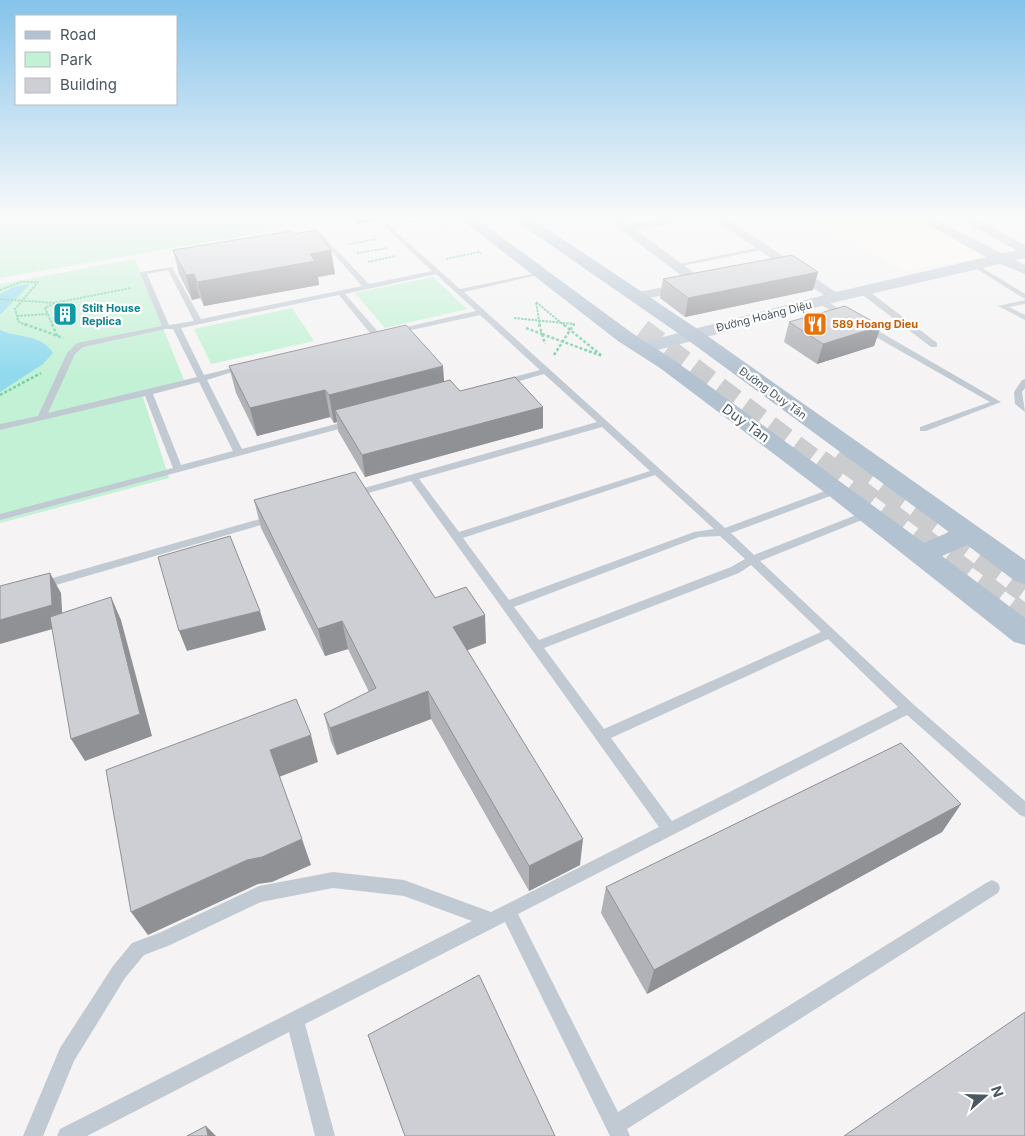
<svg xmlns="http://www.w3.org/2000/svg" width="1025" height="1136" font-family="Inter,sans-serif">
  <rect width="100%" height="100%" fill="#f5f3f3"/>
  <path fill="#fdf9ef" d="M808,216H913L969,245L963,246L984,257L903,271Z"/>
  <g fill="#c3f1d5">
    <path d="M0,216H301L272,231L0,278Z"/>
    <path d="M135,259L184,380L141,391L169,478L0,523V284Z"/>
    <path d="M433,277L467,309L385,328L355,293Z"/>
    <path d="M292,308L314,341L211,364L194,329Z"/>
  </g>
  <g fill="#90daee">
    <path d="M30,284L0,315V294L13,287Z"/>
    <path d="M0,330C18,338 41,334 53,353L43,364L0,392Z"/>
  </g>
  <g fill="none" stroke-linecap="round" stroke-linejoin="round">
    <g stroke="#caccce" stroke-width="21" stroke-dasharray="21 11" stroke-linecap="butt">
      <path d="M642,329L820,464"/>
      <path d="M838,454L851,464"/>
    </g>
    <g stroke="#caccce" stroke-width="27" stroke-dasharray="27 13" stroke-linecap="butt">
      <path d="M818,462L1025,619"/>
      <path d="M850,462L1025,589"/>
    </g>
    <g stroke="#7ad0a6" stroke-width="2" stroke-dasharray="2.5 1" stroke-linecap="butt">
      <path d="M407,222L434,217L449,229"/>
      <path d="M349,244L377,239"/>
      <path d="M357,253L388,248"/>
      <path d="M446,259L479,252L481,254"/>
      <path d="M368,262L396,256"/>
      <path d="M0,290L21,282H38L15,309L18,321L27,326"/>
      <path d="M0,299L54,303L131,288"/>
      <path d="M17,316L47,314"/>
      <path d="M514,318L574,324L573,326"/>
      <path d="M53,326L45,308L53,304"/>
      <path d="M540,326L536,302L565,326"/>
    </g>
    <g stroke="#7ad0a6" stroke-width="2.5" stroke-dasharray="3 2" stroke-linecap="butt">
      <path d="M25,324L63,338"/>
      <path d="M52,324L57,336"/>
      <path d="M539,324L542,334"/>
      <path d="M526,328L542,334"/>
      <path d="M542,334L602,356L563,324"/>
      <path d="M542,334L545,344"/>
      <path d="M554,355L574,324"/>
      <path d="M0,395L41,373"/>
    </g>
    <g fill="#c1cad2" fill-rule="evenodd">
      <path d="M387,224L460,289L542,272V274L464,292L725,528L833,488H841L842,490L841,492L731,533L754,555L864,512H872L873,514L872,516L760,561L913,704L1025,801V817L1020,815L907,715L518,914L618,1112L986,883L992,880L998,883L1000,888L998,893L627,1129L630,1136H610L505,922L305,1024L335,1136H315L289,1032L87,1136H57L60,1129L472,921L404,896L333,888L261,902L168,946L144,955L125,978L74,1061L43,1136H23L60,1048L113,966L132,943L159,933L259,886L333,872L404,880L491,912L659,827L411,481L354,497L349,494L350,492L597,422L544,374L502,386L499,385V381L540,370L480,315L393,334V330L476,311L436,274L345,294L380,334V338H374L339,295L181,328L204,375L244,365L248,367L207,380L242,449L351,420L354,421V425L0,520V514L173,468L145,396L0,430V424L38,416L67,353L77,343L162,326L140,273L141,272L172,267L201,319L362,286L319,237L318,236L321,234L369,284L432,271L385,227V225ZM168,270L194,321L169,325L147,274ZM166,329H173L197,377L48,413L75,354L83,347ZM199,382L233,451L181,465L153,394ZM602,427L650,471L459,532L419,479ZM655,475L714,529L694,532L509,600L463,538ZM720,536L745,559L731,567L539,640L514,607L699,537ZM751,565L821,632L604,729L544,648L739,573ZM828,639L898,707L672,821L611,738Z"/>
      <path d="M765,246L768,248L767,249L677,267L674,265Z"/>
      <path d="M972,264H976L1025,294V299L972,266Z"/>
      <path d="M860,289H866L937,343V347H931L860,293Z"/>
      <path d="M818,299H824L850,316L843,318L818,303Z"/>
      <path d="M1025,300V304L1009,307L1025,315V320L998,306Z"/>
      <path d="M862,325H868L1001,402L926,431H920V427L990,402L862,329Z"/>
      <path d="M1025,379V388L1022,392L1025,412L1015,404L1014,392L1022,380Z"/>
      <path d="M274,515L279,518L278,520L39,590L33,586L35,583Z"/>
    </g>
    <g fill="#c1cad2" fill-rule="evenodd">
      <path d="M603,216H617L628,224L673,216H699L693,220L636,230L709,284L707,287H697L691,290L638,300L633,299L631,296L633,293L690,282Z"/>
      <path d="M710,216H724L843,297L841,300H831Z"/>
      <path d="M913,216H928L1025,265V274L995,262Z"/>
      <path d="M971,216H983L980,220L1025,246V255L969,224L967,221Z"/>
    </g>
    <path fill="#c1cbd6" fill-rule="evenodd" d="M1025,248V258L840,301L643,354L636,352L633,348L636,344L836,292Z"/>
    <path fill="#b3c2d1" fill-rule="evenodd" d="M457,216H473L632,333L674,360L924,543L949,532L685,338L513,219L511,216H528L699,330L1025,560V584L1015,581L967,545L942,556L1025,618V645L1014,642L828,495L660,368L618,341Z"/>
  </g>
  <g fill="#b0b2b7">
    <path d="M347,216H400L356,224Z"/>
    <path d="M294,234L331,250L335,274L318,277L319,285L204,306L200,298L192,300L179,274L173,250Z"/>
    <path d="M818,272L813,290L685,317L660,298L663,279Z"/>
    <path d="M789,322L881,326L874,346L817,364L784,342Z"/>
    <path d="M229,366L444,382L460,391L543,407V428L365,477L338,431L337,422L334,423L330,417L257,436L236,393Z"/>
    <path d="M254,500L435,598L486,643L467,650L580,865L529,891L431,719L337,755L331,742L324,714L369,692L348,649L325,656L261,528Z"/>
    <path d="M961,804L942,832L647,994L601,913L606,887Z"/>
  </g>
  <g fill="#909195">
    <path d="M355,216H400L356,224Z"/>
    <path d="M331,250L335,274L318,277L319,285L204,306L197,282L310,254Z"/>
    <path d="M818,272L813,290L685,317L688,298Z"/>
    <path d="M194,274L200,298L192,300L186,275Z"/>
    <path d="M881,326L874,346L817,364L823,344Z"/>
    <path d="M443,366L445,393L335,410L337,422L334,423L329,395Z"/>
    <path d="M325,390L330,417L257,436L250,408Z"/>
    <path d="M543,407V428L365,477L362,455Z"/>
    <path d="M50,573L61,593L63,626L0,644V620Z"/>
    <path d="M111,597L121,620L152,736L85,761L71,739Z"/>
    <path d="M260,611L266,630L187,651L179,631Z"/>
    <path d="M485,615L486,643L455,655L453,627Z"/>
    <path d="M342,621L348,649L325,656L318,629Z"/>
    <path d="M428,691L431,719L337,755L330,728Z"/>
    <path d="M311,735L318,762L279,777L270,750Z"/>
    <path d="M961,804L942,832L647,994L654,970Z"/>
    <path d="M302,839L311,865L272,882L258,884L148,935L131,912L247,860Z"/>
    <path d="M583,839L580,865L529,891V866Z"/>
    <path d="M206,1126L216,1136H208Z"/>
  </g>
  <g fill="#cdcfd5" stroke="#909195">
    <path d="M316,230L331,250L310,254L315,261L197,282L194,274L186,275L173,250L291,231L294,234Z"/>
    <path d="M792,255L818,272L688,298L663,279Z"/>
    <path d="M845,306L881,326L823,344L789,322Z"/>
    <path d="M406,325L443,366L329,395L325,390L250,408L229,366Z"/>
    <path d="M515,377L543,407L362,455L335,410L450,380L460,391Z"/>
    <path d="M355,472L435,598L466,587L485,615L453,627L583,839L529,866L428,691L330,728L324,714L376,688L342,621L318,629L254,500Z"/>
    <path d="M230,536L260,611L179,631L158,557Z"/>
    <path d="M50,573L52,605L0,620V586Z"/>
    <path d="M111,597L140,714L71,739L50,617Z"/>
    <path d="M296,699L311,735L270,750L302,839L262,857L247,860L131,912L106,770Z"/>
    <path d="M901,743L961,804L654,970L606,887Z"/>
    <path d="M479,975L555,1136H405L368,1035Z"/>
    <path d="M1025,1012V1136H844Z"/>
    <path d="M206,1126L208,1136H187Z"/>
  </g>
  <linearGradient id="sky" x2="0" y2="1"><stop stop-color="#85c3ea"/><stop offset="0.58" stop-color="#fafafa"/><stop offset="1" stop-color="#fafafa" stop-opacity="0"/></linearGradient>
  <rect width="1025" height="375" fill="url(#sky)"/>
  <defs>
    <g id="building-square" transform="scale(1.25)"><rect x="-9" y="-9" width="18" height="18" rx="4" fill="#0f9aa8" stroke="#fff"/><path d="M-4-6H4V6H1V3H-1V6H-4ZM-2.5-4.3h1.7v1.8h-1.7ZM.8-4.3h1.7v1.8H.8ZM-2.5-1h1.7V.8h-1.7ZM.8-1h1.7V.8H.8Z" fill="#fff"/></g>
    <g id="restaurant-square" transform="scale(1.25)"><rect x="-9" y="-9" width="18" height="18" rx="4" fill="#e8710a" stroke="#fff"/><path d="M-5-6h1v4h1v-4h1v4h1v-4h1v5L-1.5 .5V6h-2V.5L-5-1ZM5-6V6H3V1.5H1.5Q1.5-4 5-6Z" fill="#fff"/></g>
  </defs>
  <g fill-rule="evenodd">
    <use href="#building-square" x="65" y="314"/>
    <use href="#restaurant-square" x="815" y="324"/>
  </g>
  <g text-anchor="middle" stroke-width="4.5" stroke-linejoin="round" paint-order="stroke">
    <g font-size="11" font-weight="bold" fill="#0d838f" stroke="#fff" text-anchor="start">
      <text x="82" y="312">Stilt House<tspan x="82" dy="13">Replica</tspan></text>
    </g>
    <g font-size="11" fill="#4a5661" stroke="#fff">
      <text transform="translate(764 316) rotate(-14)" y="4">Đường Hoàng Diệu</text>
      <text transform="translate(773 393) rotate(36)" y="4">Đường Duy Tân</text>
    </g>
    <g font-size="11" font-weight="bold" fill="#c56008" stroke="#fff" text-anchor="start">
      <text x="832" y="328">589 Hoang Dieu</text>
    </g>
    <g font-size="14" fill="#4a5661" stroke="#fff">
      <text transform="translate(746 423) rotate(36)" y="5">Duy Tan</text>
    </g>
  </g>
  <rect x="15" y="15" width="162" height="90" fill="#ffffff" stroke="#b7bbc0"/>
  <rect x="25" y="31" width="25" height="8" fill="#b3c2d1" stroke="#b7bbc0"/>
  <text x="60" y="40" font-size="15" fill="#4a5661">Road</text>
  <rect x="25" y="52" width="25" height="15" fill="#c3f1d5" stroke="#b7bbc0"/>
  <text x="60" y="65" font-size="15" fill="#4a5661">Park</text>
  <rect x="25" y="78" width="25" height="15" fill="#cdcfd5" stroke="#b7bbc0"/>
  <text x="60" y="90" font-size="15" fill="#4a5661">Building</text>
  <g transform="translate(985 1096) rotate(70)" stroke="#ffffff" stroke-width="4" paint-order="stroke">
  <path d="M0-4L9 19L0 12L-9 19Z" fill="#4a5661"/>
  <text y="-8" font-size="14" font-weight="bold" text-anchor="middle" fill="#4a5661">N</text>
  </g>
</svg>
